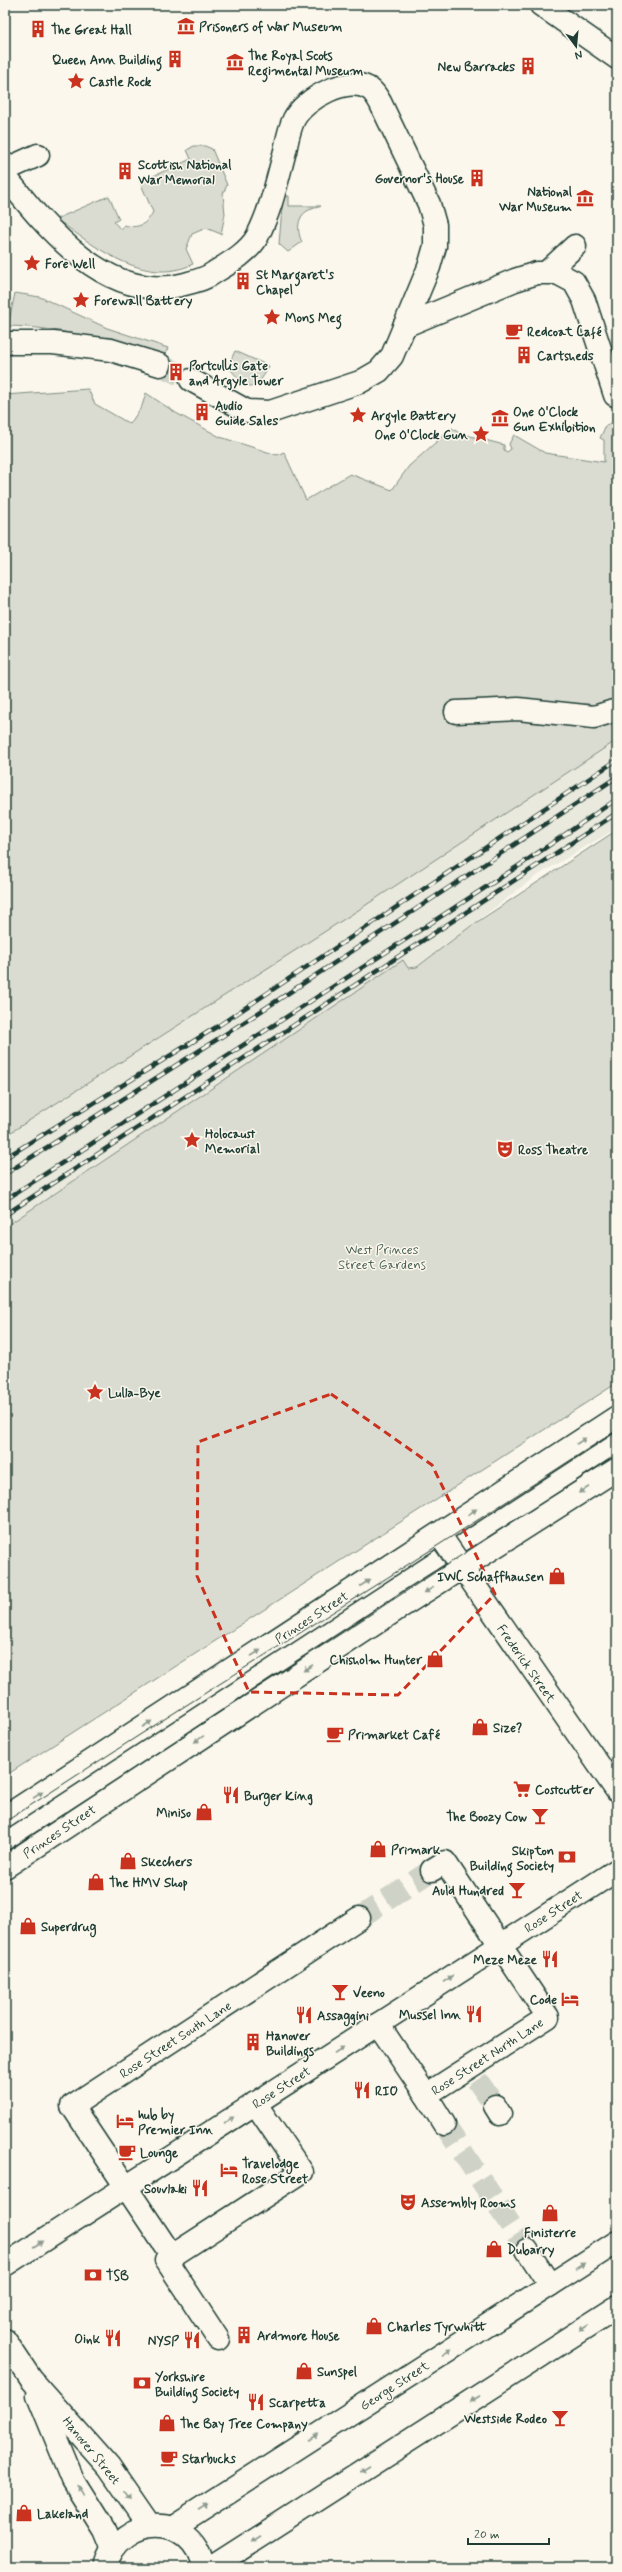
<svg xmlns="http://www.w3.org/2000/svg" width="622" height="2572" font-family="Mynerve,sans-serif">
  <rect width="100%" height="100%" fill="#fbf7ec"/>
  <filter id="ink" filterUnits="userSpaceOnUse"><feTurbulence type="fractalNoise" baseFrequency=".025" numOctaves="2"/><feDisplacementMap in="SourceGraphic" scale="8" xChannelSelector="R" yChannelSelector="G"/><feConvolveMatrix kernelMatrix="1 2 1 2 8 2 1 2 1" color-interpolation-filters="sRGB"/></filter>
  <g filter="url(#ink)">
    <path fill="#eae9de" d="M617,740V828L535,877L416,967L408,968L403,961L5,1227V1136L360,909Z"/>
    <g fill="#dbdcd1" stroke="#7d8c82">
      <path d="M194,146H205L212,149L227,185L223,194L225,214L221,234L206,228L192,234L186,249L193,264C144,288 93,245 56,219L109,196L119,219L114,222L121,230L124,225C138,229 146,225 153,212L140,182L191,159L187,150Z"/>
      <path d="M283,196H289V206H321C318,208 316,207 312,209C297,213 296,230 302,242L288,252L279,244Z"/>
      <path d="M15,293L40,297L107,328L168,348L164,357C113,343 61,327 8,326Z"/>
      <path d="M235,351L269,366C254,396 246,389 228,366Z"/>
      <path d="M88,389L95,404L130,424L142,406L146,393L176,413L220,437L277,455L284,452L306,500L350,474L392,490L409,466L452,428L459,433L504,445V450L507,452L511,449L509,444L514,435L545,453L604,462V440L600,438L606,425L617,421V740L360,909L5,1136V395Z"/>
      <path d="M617,830V1383L5,1776V1227L403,960L408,968L417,967L471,926Z"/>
    </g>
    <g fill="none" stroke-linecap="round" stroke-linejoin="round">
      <g stroke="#cfd2c7" stroke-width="22" stroke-dasharray="22 11" stroke-linecap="butt">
        <path d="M160,365L191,380"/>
        <path d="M359,1918L432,1870"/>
        <path d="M477,2080L495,2106"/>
        <path d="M444,2124L527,2250"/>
      </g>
      <g stroke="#1f3d34" stroke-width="25">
        <g id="minor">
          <path d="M541,5L617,58"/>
          <path d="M5,170L38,155"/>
          <path d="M5,176C47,229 108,305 185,284C196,281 206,279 215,272C228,264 249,252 257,237C271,210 277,181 285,151C287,141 289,129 294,119C304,99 350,73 371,90C375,93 378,99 380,102L429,204L435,225V246L429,267L392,356L379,371L360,382L270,412L247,411L191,380"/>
          <path d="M547,272L575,246"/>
          <path d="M404,326L515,280L537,273H557L574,282L584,300L615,395L617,394"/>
          <path d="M5,343H53L111,350L160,365"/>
          <path d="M456,712L518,709L594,717L617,710"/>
          <path d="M439,1534L617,1791"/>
          <path d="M5,1817L617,1417"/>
          <path d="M5,1867L405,1604L617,1469"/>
          <path d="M378,2024L426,2095L548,2017L445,1862L432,1870"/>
          <path d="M426,2095L444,2124"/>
          <path d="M255,2103L302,2172L172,2256L72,2106L359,1918"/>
          <path d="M495,2106L500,2114"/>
          <path d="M527,2250L550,2285"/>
          <path d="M172,2256L166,2260L218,2339"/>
          <path d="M5,2265L617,1870"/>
          <path d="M5,2340L31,2379L109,2467L149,2525"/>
          <path d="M38,2395L73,2480L105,2531L112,2548"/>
          <path d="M172,2528L617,2242"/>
          <path d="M105,2567C121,2512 195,2512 203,2567"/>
          <path d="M212,2567L617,2307"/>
        </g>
      </g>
      <use href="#minor" stroke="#fbf7ec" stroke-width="22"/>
      <g stroke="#1f3d34" stroke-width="1">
        <path d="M5,1822C208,1689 414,1563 617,1430"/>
        <path d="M5,1852L617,1454"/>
      </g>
      <g stroke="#1f3d34" stroke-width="4.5">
        <g id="rail">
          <path d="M5,1158L218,1026L617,760"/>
          <path d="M5,1174L246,1021L617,777"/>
          <path d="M5,1200L520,865L617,799"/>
          <path d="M5,1215L617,813"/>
        </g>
      </g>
      <use href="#rail" stroke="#fbf7ec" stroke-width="3" stroke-dasharray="9" stroke-linecap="butt"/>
    </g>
    <defs><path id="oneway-solid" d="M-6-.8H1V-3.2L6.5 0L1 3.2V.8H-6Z"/></defs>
    <g fill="#8d9a90">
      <use href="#oneway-solid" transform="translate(581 1441) rotate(-33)"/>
      <use href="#oneway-solid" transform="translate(584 1490) rotate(147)"/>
      <use href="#oneway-solid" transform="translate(472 1512) rotate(-33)"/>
      <use href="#oneway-solid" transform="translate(365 1583) rotate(-33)"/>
      <use href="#oneway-solid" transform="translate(429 1590) rotate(149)"/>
      <use href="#oneway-solid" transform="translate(256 1653) rotate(-33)"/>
      <use href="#oneway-solid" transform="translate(308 1668) rotate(147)"/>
      <use href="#oneway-solid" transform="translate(147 1724) rotate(-33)"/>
      <use href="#oneway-solid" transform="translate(199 1739) rotate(146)"/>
      <use href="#oneway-solid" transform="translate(38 1795) rotate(-33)"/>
      <use href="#oneway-solid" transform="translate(448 1979) rotate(-33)"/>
      <use href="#oneway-solid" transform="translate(339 2050) rotate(-33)"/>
      <use href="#oneway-solid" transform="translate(229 2120) rotate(-33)"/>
      <use href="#oneway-solid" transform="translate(38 2244) rotate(-33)"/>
      <use href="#oneway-solid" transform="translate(580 2266) rotate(-33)"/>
      <use href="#oneway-solid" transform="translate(584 2328) rotate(147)"/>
      <use href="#oneway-solid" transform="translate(447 2352) rotate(-33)"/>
      <use href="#oneway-solid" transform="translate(475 2399) rotate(147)"/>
      <use href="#oneway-solid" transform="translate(314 2437) rotate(-33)"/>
      <use href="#oneway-solid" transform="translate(365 2469) rotate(147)"/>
      <use href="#oneway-solid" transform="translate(80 2490) rotate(-122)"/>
      <use href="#oneway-solid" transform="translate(127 2495) rotate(55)"/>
      <use href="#oneway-solid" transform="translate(204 2507) rotate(-33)"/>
      <use href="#oneway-solid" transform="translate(256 2539) rotate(147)"/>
    </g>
  </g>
  <path fill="none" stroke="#c8321e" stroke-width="3" stroke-dasharray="8 5" stroke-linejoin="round" d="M331,1394L432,1465L495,1594L398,1695L249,1692L197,1576L198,1442Z"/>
  <defs>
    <g id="museum-bare" transform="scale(1.38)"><path d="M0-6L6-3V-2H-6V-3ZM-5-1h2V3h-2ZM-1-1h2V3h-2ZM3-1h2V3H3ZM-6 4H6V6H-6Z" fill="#c8321e" stroke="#fbf7ec" stroke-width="2.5" paint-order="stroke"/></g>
    <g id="building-bare" transform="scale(1.38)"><path d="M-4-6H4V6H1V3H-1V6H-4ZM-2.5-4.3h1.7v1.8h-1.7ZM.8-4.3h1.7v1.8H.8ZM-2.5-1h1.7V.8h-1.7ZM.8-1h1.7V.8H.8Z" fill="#c8321e" stroke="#fbf7ec" stroke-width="2.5" paint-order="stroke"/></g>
    <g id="sight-bare" transform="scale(1.38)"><path d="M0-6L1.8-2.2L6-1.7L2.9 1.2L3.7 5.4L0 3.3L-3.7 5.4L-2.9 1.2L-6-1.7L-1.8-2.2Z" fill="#c8321e" stroke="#fbf7ec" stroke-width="2.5" paint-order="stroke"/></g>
    <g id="cafe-bare" transform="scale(1.38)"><path d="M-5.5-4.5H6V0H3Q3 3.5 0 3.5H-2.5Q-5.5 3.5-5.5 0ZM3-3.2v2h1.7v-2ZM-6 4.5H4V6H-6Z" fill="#c8321e" stroke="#fbf7ec" stroke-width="2.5" paint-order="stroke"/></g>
    <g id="theatre-bare" transform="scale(1.38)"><path d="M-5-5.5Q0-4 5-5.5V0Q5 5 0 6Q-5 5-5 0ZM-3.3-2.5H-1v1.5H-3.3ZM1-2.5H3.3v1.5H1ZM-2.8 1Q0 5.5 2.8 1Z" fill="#c8321e" stroke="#fbf7ec" stroke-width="2.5" paint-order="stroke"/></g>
    <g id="shop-bare" transform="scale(1.38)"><path d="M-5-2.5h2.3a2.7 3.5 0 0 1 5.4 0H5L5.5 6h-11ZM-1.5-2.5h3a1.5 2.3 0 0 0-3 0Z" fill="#c8321e" stroke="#fbf7ec" stroke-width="2.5" paint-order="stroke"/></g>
    <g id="supermarket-bare" transform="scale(1.38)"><path d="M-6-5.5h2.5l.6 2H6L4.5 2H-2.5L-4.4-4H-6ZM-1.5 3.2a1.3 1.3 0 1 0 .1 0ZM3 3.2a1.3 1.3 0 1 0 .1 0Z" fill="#c8321e" stroke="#fbf7ec" stroke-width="2.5" paint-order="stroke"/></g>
    <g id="restaurant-bare" transform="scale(1.38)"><path d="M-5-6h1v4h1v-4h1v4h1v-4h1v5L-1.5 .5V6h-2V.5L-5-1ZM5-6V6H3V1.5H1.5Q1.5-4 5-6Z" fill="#c8321e" stroke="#fbf7ec" stroke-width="2.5" paint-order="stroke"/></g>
    <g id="bar-bare" transform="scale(1.38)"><path d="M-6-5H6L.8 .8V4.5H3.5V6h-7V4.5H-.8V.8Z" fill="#c8321e" stroke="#fbf7ec" stroke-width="2.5" paint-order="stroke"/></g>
    <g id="bank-bare" transform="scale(1.38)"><path d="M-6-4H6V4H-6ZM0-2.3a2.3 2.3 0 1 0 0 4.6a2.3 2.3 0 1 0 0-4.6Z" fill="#c8321e" stroke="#fbf7ec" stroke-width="2.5" paint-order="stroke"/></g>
    <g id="hotel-bare" transform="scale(1.38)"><path d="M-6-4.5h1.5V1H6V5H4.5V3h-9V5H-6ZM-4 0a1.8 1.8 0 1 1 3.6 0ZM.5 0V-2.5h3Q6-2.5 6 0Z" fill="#c8321e" stroke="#fbf7ec" stroke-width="2.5" paint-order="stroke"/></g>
  </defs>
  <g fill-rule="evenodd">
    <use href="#museum-bare" x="186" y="26"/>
    <use href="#building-bare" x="38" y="29"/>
    <use href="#building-bare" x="175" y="59"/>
    <use href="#museum-bare" x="235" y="62"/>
    <use href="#building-bare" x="528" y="66"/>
    <use href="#sight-bare" x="76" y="81"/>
    <use href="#building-bare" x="125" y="171"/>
    <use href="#building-bare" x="477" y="178"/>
    <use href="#museum-bare" x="585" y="198"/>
    <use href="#sight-bare" x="32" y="263"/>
    <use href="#building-bare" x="243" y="281"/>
    <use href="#sight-bare" x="81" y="300"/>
    <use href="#sight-bare" x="272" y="317"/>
    <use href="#cafe-bare" x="514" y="331"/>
    <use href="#building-bare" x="524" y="355"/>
    <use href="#building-bare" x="176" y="372"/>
    <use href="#building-bare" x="202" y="412"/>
    <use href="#sight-bare" x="358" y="415"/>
    <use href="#museum-bare" x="500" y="418"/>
    <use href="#sight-bare" x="481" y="434"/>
    <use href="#sight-bare" x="192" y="1140"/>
    <use href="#theatre-bare" x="505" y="1149"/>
    <use href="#sight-bare" x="95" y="1392"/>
    <use href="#shop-bare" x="557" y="1576"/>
    <use href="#shop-bare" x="435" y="1659"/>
    <use href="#shop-bare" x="480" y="1727"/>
    <use href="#cafe-bare" x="335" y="1734"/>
    <use href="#supermarket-bare" x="522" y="1789"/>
    <use href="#restaurant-bare" x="231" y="1795"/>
    <use href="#shop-bare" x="204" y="1812"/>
    <use href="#bar-bare" x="540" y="1816"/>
    <use href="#shop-bare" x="378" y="1849"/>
    <use href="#bank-bare" x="567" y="1857"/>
    <use href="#shop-bare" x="128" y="1861"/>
    <use href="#shop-bare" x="96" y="1882"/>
    <use href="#bar-bare" x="517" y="1890"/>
    <use href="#shop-bare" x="28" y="1926"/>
    <use href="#restaurant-bare" x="550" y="1959"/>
    <use href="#bar-bare" x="340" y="1992"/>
    <use href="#hotel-bare" x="570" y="1999"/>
    <use href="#restaurant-bare" x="474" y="2014"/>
    <use href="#restaurant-bare" x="304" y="2015"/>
    <use href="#building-bare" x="253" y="2042"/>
    <use href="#restaurant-bare" x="362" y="2090"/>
    <use href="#hotel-bare" x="125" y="2121"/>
    <use href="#cafe-bare" x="127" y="2152"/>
    <use href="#hotel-bare" x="229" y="2170"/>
    <use href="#restaurant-bare" x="200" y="2188"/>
    <use href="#theatre-bare" x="408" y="2202"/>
    <use href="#shop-bare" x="550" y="2213"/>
    <use href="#shop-bare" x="494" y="2249"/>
    <use href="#bank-bare" x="93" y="2275"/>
    <use href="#shop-bare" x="374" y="2326"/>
    <use href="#building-bare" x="244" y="2335"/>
    <use href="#restaurant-bare" x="113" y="2338"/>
    <use href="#restaurant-bare" x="192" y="2340"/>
    <use href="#shop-bare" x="304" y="2371"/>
    <use href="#bank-bare" x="142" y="2383"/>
    <use href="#restaurant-bare" x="256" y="2402"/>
    <use href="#bar-bare" x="560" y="2418"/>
    <use href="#shop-bare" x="167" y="2423"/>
    <use href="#cafe-bare" x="169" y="2458"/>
    <use href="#shop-bare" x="24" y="2513"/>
  </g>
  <g text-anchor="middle" stroke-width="3" stroke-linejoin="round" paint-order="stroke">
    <g font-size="13" font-weight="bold" fill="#1f3d34" stroke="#fbf7ec" text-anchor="start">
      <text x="199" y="31">Prisoners of War Museum</text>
      <text x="51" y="34">The Great Hall</text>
      <text x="248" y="60">The Royal Scots<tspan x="248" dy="15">Regimental Museum</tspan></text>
      <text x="162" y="64" text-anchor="end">Queen Ann Building</text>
      <text x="515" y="71" text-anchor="end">New Barracks</text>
      <text x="89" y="86">Castle Rock</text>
      <text x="138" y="169">Scottish National<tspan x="138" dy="15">War Memorial</tspan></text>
      <text x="464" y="183" text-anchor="end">Governor's House</text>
      <text x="572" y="196" text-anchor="end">National<tspan x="572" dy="15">War Museum</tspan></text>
      <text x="45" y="268">Fore Well</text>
      <text x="256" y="279">St Margaret's<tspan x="256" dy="15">Chapel</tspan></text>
      <text x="94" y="305">Forewall Battery</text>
      <text x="285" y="322">Mons Meg</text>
      <text x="527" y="336">Redcoat Café</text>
      <text x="537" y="360">Cartsheds</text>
      <text x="189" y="370">Portcullis Gate<tspan x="189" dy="15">and Argyle Tower</tspan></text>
      <text x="215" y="410">Audio<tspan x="215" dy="15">Guide Sales</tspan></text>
      <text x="513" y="416">One O'Clock<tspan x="513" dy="15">Gun Exhibition</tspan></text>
      <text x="371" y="420">Argyle Battery</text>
      <text x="468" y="439" text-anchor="end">One O'Clock Gun</text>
      <text x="205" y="1138">Holocaust<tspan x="205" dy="15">Memorial</tspan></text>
      <text x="518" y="1154">Ross Theatre</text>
      <text x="108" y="1397">Lulla-Bye</text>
      <text x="544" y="1581" text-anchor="end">IWC Schaffhausen</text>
      <text x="422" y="1664" text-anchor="end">Chisholm Hunter</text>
      <text x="493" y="1732">Size?</text>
      <text x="348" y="1739">Primarket Café</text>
      <text x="535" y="1794">Costcutter</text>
      <text x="244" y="1800">Burger King</text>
      <text x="191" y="1817" text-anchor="end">Miniso</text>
      <text x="527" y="1821" text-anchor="end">The Boozy Cow</text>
      <text x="391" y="1854">Primark</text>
      <text x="554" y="1855" text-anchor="end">Skipton<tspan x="554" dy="15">Building Society</tspan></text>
      <text x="141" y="1866">Skechers</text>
      <text x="109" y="1887">The HMV Shop</text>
      <text x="504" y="1895" text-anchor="end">Auld Hundred</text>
      <text x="41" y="1931">Superdrug</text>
      <text x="537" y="1964" text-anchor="end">Meze Meze</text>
      <text x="353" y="1997">Veeno</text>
      <text x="557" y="2004" text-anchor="end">Code</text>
      <text x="461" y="2019" text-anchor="end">Mussel Inn</text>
      <text x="317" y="2020">Assaggini</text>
      <text x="266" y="2040">Hanover<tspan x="266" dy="15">Buildings</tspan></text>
      <text x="375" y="2095">RIO</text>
      <text x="138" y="2119">hub by<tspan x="138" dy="15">Premier Inn</tspan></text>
      <text x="140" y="2157">Lounge</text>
      <text x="242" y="2168">Travelodge<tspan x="242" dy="15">Rose Street</tspan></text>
      <text x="187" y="2193" text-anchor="end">Souvlaki</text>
      <text x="421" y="2207">Assembly Rooms</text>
      <text x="550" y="2237" text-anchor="middle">Finisterre</text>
      <text x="507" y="2254">Dubarry</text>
      <text x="106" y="2280">TSB</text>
      <text x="387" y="2331">Charles Tyrwhitt</text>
      <text x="257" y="2340">Ardmore House</text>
      <text x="100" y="2343" text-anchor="end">Oink</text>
      <text x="179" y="2345" text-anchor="end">NYSP</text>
      <text x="317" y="2376">Sunspel</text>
      <text x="155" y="2381">Yorkshire<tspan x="155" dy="15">Building Society</tspan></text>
      <text x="269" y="2407">Scarpetta</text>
      <text x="547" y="2423" text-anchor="end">Westside Rodeo</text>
      <text x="180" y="2428">The Bay Tree Company</text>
      <text x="182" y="2463">Starbucks</text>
      <text x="37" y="2518">Lakeland</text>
    </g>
    <g font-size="13" fill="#455d53" stroke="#fbf7ec">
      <text x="382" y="1254">West Princes<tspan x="382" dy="15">Street Gardens</tspan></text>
    </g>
    <g font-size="13" fill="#1f3d34" stroke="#fbf7ec">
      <text transform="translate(311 1617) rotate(-33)" y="5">Princes Street</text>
      <text transform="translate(527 1663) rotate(55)" y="5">Frederick Street</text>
      <text transform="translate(59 1831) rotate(-34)" y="5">Princes Street</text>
      <text transform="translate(553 1911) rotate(-33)" y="5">Rose Street</text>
      <text transform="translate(175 2039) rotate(-33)" y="5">Rose Street South Lane</text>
      <text transform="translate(487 2056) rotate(-33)" y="5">Rose Street North Lane</text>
      <text transform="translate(281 2087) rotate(-33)" y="5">Rose Street</text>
      <text transform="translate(394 2385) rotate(-33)" y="5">George Street</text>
      <text transform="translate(92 2450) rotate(51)" y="5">Hanover Street</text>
    </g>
  </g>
  <rect width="622" height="2572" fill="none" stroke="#fbf7ec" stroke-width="20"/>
  <rect x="10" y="10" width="602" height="2552" fill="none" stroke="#1f3d34" stroke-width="1.5" filter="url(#ink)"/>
  <g transform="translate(576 46) rotate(164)" stroke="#fbf7ec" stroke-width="3" paint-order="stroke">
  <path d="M0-3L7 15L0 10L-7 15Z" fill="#1f3d34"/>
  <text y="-6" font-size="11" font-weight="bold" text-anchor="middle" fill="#1f3d34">N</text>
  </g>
  <path d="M468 2538v6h81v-6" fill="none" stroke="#1f3d34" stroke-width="2"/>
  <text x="474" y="2538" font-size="12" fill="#1f3d34" stroke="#fbf7ec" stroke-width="3" paint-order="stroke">20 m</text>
</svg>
